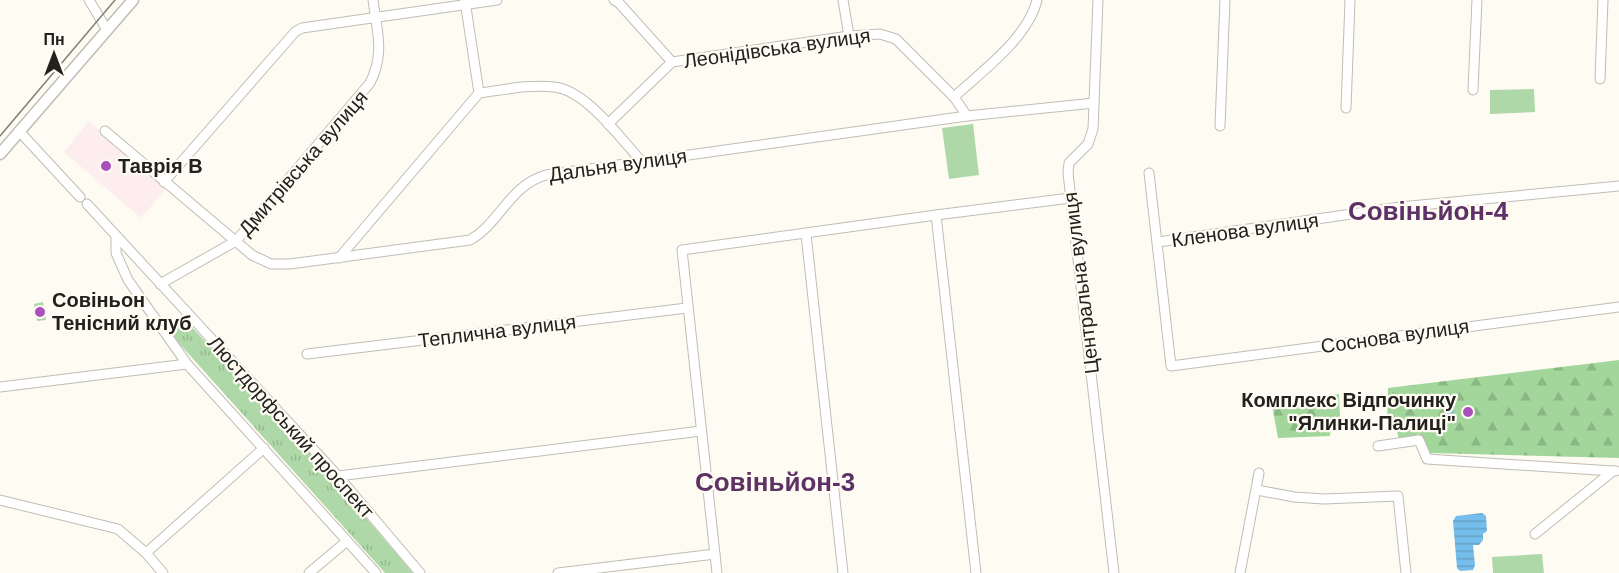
<svg xmlns="http://www.w3.org/2000/svg" width="1619" height="573" font-family="Arial,sans-serif">
  <defs>
    <pattern id="grass-tufts" width="24" height="20" patternUnits="userSpaceOnUse" patternTransform="scale(1.5)"><rect width="24" height="20" fill="#aed8a8"/><path d="M3 7l-1-3M5 7V3M7 7l1-3M15 17l-1-3M17 17v-4M19 17l1-3" fill="none" stroke="#95b990"/></pattern>
    <pattern id="forest-firs" width="22" height="20" patternUnits="userSpaceOnUse" patternTransform="scale(1.5)"><rect width="22" height="20" fill="#a2d69b"/><path d="M5 1l3.5 6h-7zM16 11l3.5 6h-7z" fill="#8bb785"/></pattern>
    <pattern id="water-rules" width="6" height="5" patternUnits="userSpaceOnUse" patternTransform="scale(1.5)"><rect width="6" height="5" fill="#75bdea"/><path d="M0 2.5h6" fill="none" stroke="#65a2c8"/></pattern>
  </defs>
  <rect width="100%" height="100%" fill="#fefbf2"/>
  <path fill="#fdedee" d="M89,121L166,189L141,218L64,152Z"/>
  <path fill="url(#grass-tufts)" d="M186,321L301,442L413,573H385L177,341L172,334Z"/>
  <g fill="url(#forest-firs)">
    <path d="M1619,360V458L1430,453L1419,434L1399,440L1395,422L1387,420L1388,388Z"/>
    <path d="M1339,394L1340,418L1332,417L1330,436L1278,438L1272,405Z"/>
  </g>
  <g fill="#aed8a8">
    <path d="M1534,89L1535,112L1490,114V90Z"/>
    <path d="M973,124L979,175L949,179L942,128Z"/>
    <path d="M43,302L46,320L37,321L34,304Z"/>
    <path d="M1542,554L1544,573H1493L1492,557Z"/>
  </g>
  <g fill="url(#water-rules)">
    <path d="M1448,394L1453,395L1454,413L1450,415L1445,413L1444,396Z"/>
    <path d="M1482,513L1486,516L1487,531L1483,534V540L1479,545H1473L1475,565L1473,570L1460,571L1457,568L1453,521L1456,516Z"/>
  </g>
  <g fill="none" stroke-linecap="round" stroke-linejoin="round">
    <g stroke="#c0bdb4" stroke-width="11">
      <g id="minor">
        <path d="M89,0L107,30"/>
        <path d="M614,0L619,3L672,62L849,36L880,34L896,39L954,97L967,116"/>
        <path d="M843,0L849,36"/>
        <path d="M1098,0L1093,129L1088,144L1069,163L1068,173L1114,573"/>
        <path d="M1600,79L1603,0"/>
        <path d="M1473,90L1477,0"/>
        <path d="M479,93C503,90 530,84 554,87C586,90 621,139 642,162"/>
        <path d="M954,97C982,71 1028,38 1037,0"/>
        <path d="M1346,108L1350,0"/>
        <path d="M608,124L672,62"/>
        <path d="M1220,126L1225,0"/>
        <path d="M19,131L80,197"/>
        <path d="M105,131L252,255L271,264H290L470,240C500,223 510,185 546,175L967,116L1094,103"/>
        <path d="M1149,173L1171,366L1619,307"/>
        <path d="M164,182L295,32L302,28L497,0"/>
        <path d="M87,204L338,476L420,573"/>
        <path d="M936,215L976,573"/>
        <path d="M806,234L843,573"/>
        <path d="M116,236V253L128,280L187,364L376,573"/>
        <path d="M1158,242L1400,207L1619,186"/>
        <path d="M339,258L479,93L465,1"/>
        <path d="M160,284L236,241L370,83C385,54 377,31 373,0"/>
        <path d="M307,354L687,308"/>
        <path d="M0,387L187,364"/>
        <path d="M1378,446L1419,440L1427,459L1613,471"/>
        <path d="M338,476L701,431"/>
        <path d="M1257,490L1294,497L1324,499L1398,496L1406,573"/>
        <path d="M0,500L118,529L146,553L163,573"/>
        <path d="M1535,534L1613,471H1616"/>
        <path d="M146,553L264,448"/>
        <path d="M309,573L347,541"/>
        <path d="M558,573L715,554"/>
        <path d="M717,573L682,250L936,215L1070,198"/>
        <path d="M1240,573L1259,473"/>
      </g>
    </g>
    <g stroke="#c0bdb4" stroke-width="13">
      <path id="tertiary" d="M0,154L133,0"/>
    </g>
    <use href="#minor" stroke="#fff" stroke-width="9"/>
    <use href="#tertiary" stroke="#fff" stroke-width="10"/>
    <path stroke="#83807b" stroke-width="1.5" d="M0,136L115,0"/>
  </g>
  <g fill="#ab50bb" stroke="#fefbf2" stroke-width="2">
    <circle cx="106" cy="166" r="6"/>
    <circle cx="40" cy="312" r="6"/>
    <circle cx="1468" cy="412" r="6"/>
  </g>
  <g text-anchor="middle" stroke-width="4.5" stroke-linejoin="round" paint-order="stroke">
    <g font-size="20" fill="#23211e" stroke="#fefbf2">
      <text transform="translate(777 48) rotate(-8)" y="7">Леонідівська вулиця</text>
      <text transform="translate(303 163) rotate(-49)" y="7">Дмитрівська вулиця</text>
      <text transform="translate(618 165) rotate(-8)" y="7">Дальня вулиця</text>
      <text transform="translate(1245 230) rotate(-8)" y="7">Кленова вулиця</text>
      <text transform="translate(1081 283) rotate(-97)" y="7">Центральна вулиця</text>
      <text transform="translate(497 331) rotate(-7)" y="7">Теплична вулиця</text>
      <text transform="translate(1395 336) rotate(-8)" y="7">Соснова вулиця</text>
      <text transform="translate(291 427) rotate(48)" y="7">Люстдорфський проспект</text>
    </g>
    <g font-size="20" font-weight="bold" fill="#23211e" stroke="#fefbf2" text-anchor="start">
      <text x="118" y="173">Таврія В</text>
      <text x="52" y="307">Совіньон<tspan x="52" dy="23">Тенісний клуб</tspan></text>
      <text x="1456" y="407" text-anchor="end">Комплекс Відпочинку<tspan x="1456" dy="23">"Ялинки-Палиці"</tspan></text>
    </g>
    <g font-size="26" font-weight="bold" fill="#5d3165" stroke="#fefbf2">
      <text x="1428" y="220">Совіньйон-4</text>
      <text x="775" y="491">Совіньйон-3</text>
    </g>
  </g>
  <g transform="translate(54 54)" stroke="#fefbf2" stroke-width="4.5" paint-order="stroke">
  <path d="M0-4.5L10 22L0 15L-10 22Z" fill="#23211e"/>
  <text y="-9" font-size="16" font-weight="bold" text-anchor="middle" fill="#23211e">Пн</text>
  </g>
</svg>
